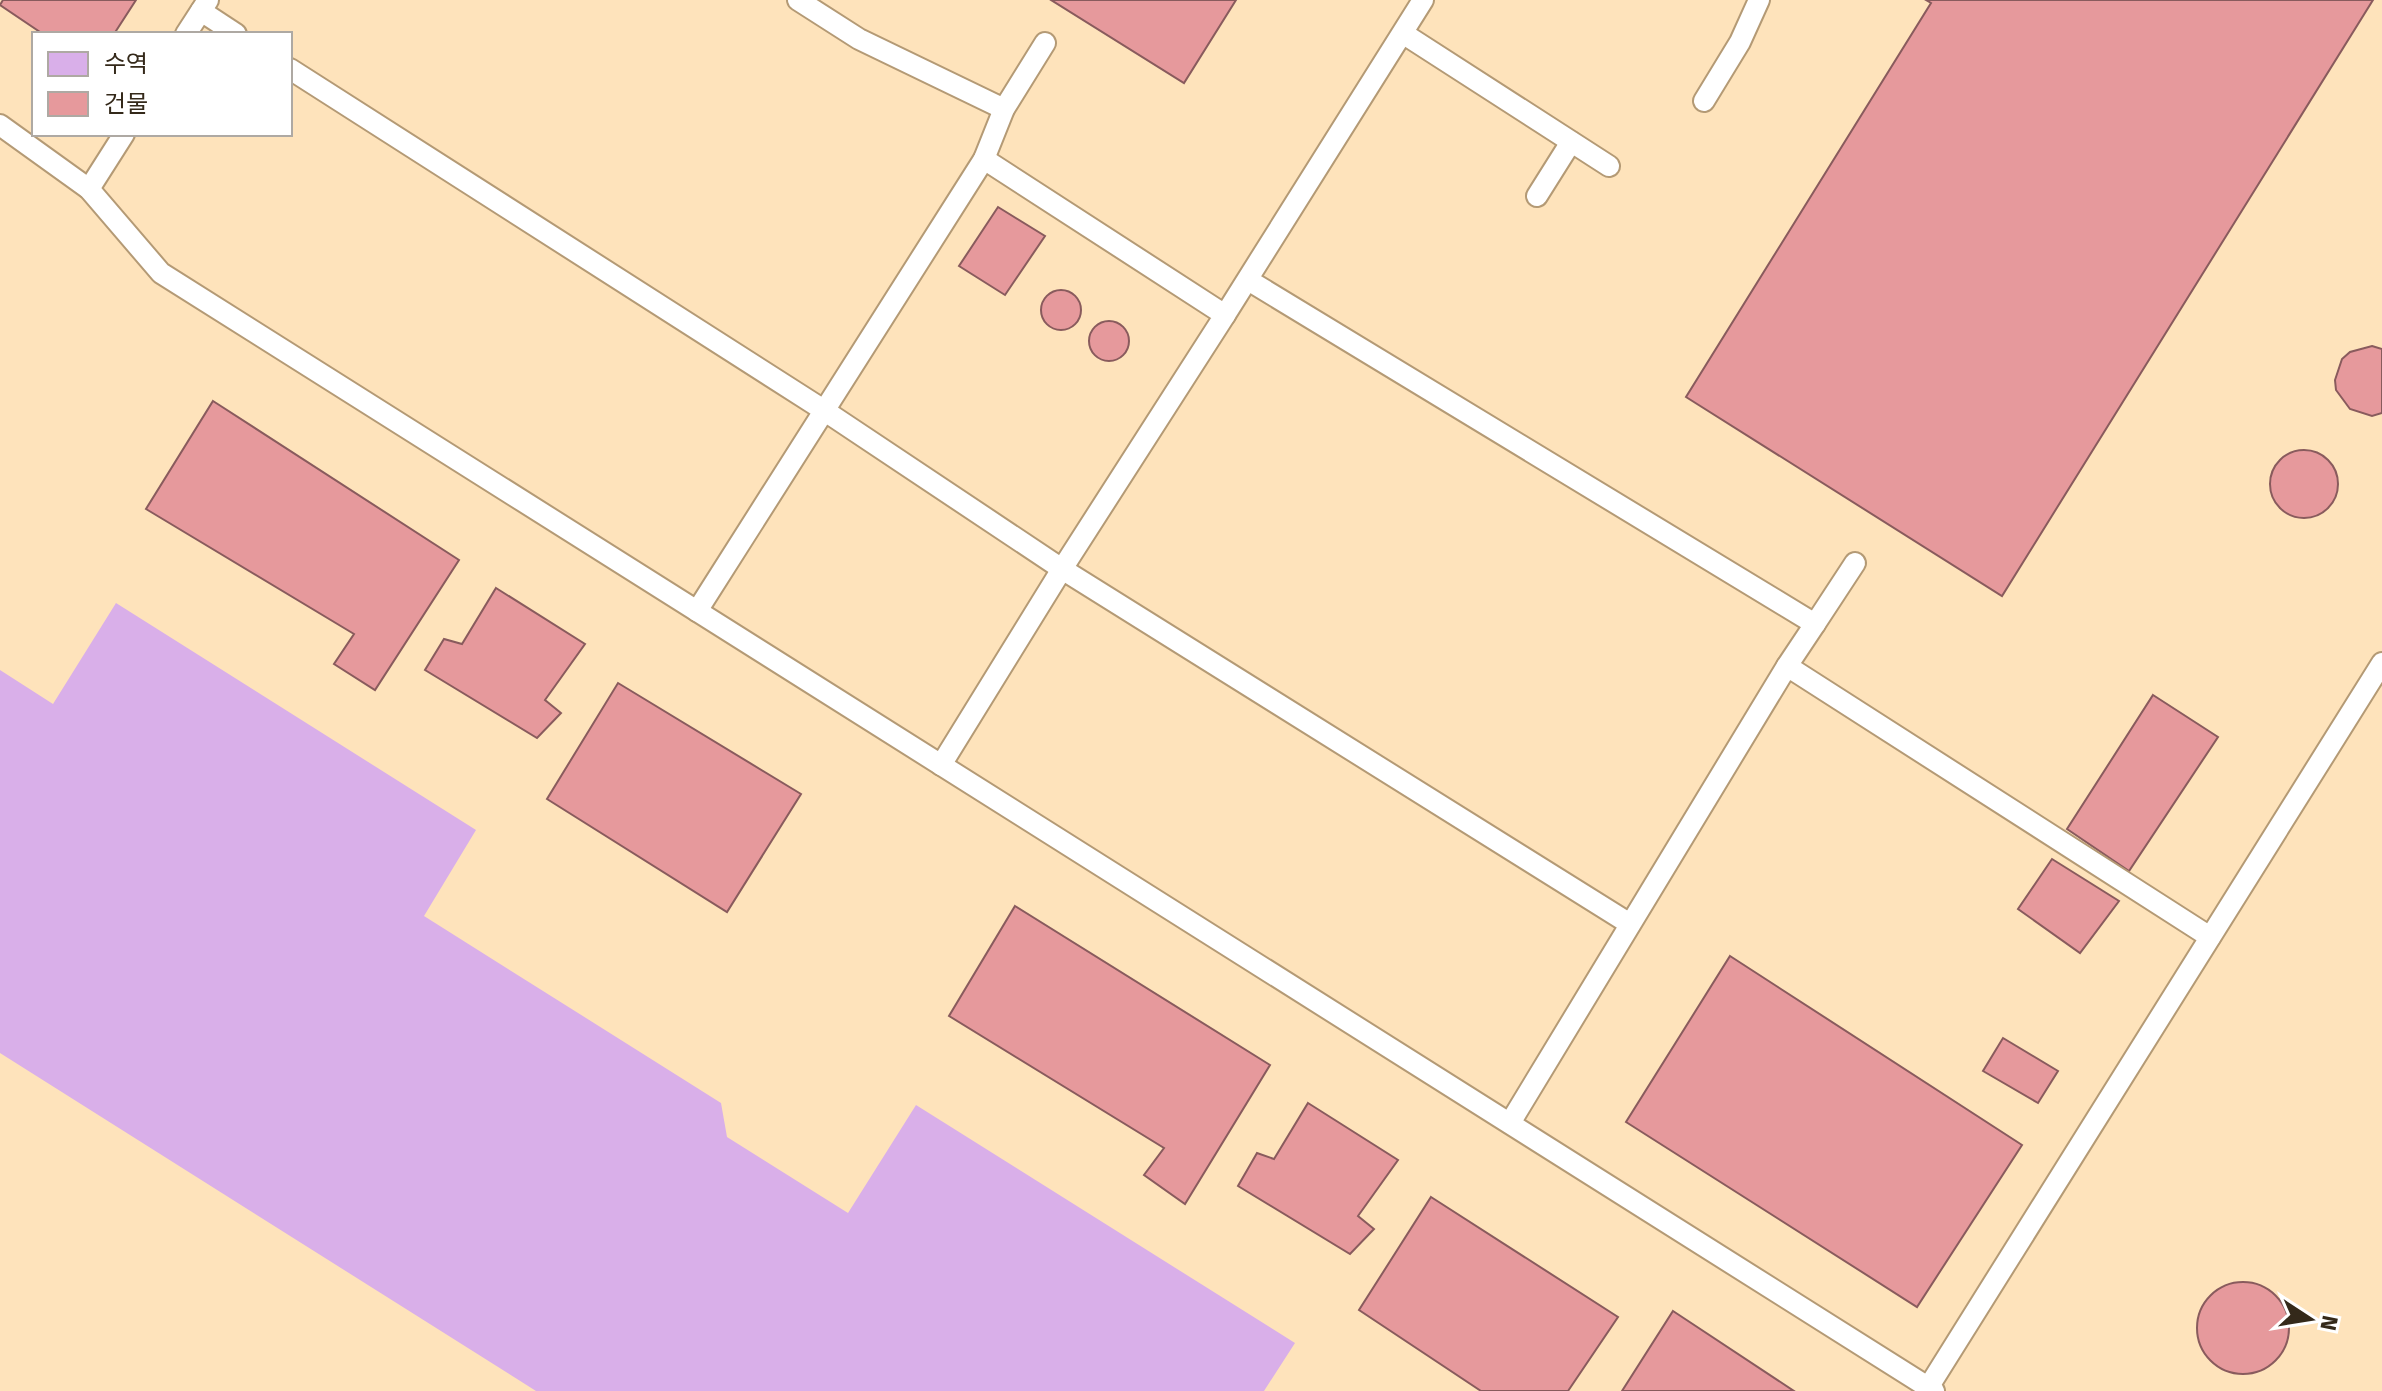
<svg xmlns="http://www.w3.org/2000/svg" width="2382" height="1391" font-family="'Fira Sans','Noto Sans KR',sans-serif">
  <rect width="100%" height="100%" fill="#fee3bb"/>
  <path fill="#d9afe9" d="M116,603L476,830L424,916L721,1103L727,1137L848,1213L916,1105L1295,1343L1264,1391H536L0,1053V670L53,704Z"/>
  <g fill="#e6999c" stroke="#895b5d" stroke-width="2">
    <path d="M3,0H136L114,34H43L0,5Z"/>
    <path d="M1051,0H1236L1184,83Z"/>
    <path d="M1926,0H2373L2002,596L1686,397L1931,3Z"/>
    <path d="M998,207L1045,236L1005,295L959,266Z"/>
    <circle cx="1061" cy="310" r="20"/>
    <circle cx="1109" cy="341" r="20"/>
    <path d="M2372,346L2382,349V413L2372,416L2350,409L2336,390L2335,380L2342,359L2350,352Z"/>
    <path d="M213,401L459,560L375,690L334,664L354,634L146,509Z"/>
    <circle cx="2304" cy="484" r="34"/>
    <path d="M496,588L585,644L545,700L561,713L537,738L425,670L444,639L462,644Z"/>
    <path d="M618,683L801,794L727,912L547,799Z"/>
    <path d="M2153,695L2218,737L2129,871L2067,829Z"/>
    <path d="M2052,859L2119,901L2080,953L2018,909Z"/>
    <path d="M1015,906L1270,1065L1185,1204L1144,1175L1164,1148L949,1016Z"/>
    <path d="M1730,956L2022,1145L1917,1307L1626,1122Z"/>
    <path d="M2003,1038L2058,1071L2038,1103L1983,1071Z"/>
    <path d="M1308,1103L1398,1160L1358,1216L1374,1229L1350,1254L1238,1186L1257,1153L1274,1159Z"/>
    <path d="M1431,1197L1618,1317L1568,1391H1481L1359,1310Z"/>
    <circle cx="2243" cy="1328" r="46"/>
    <path d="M1673,1311L1794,1391H1622Z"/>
  </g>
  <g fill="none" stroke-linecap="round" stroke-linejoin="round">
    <g stroke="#b49a75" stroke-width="24">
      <g id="service">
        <path d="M798,0L859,39L1004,109"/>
        <path d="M201,11L236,34"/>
        <path d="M186,34L208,0"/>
        <path d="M1404,34L1609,166"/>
        <path d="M290,69L822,409L1062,569L1630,924"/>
        <path d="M1704,101L1740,42L1759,0"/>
        <path d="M0,125L89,189L161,273L1934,1391"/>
        <path d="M89,189L124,134"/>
        <path d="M1537,196L1571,142"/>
        <path d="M1248,280L1815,624L1787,666"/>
        <path d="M1225,315L1423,0"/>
        <path d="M697,611L984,159L1004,109L1045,43"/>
        <path d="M1815,624L1855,563"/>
        <path d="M941,765L1062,569L1225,315L984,159"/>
        <path d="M1510,1123L1787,666L2210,937"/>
        <path d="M1926,1391L2382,663"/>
      </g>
    </g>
    <use href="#service" stroke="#fff" stroke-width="20"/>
  </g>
  <rect x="32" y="32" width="260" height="104" fill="#ffffff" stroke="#aea9a3" stroke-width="2"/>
  <rect x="48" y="52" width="40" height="24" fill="#d9afe9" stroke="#aea9a3" stroke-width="2"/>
  <text x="104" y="72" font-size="24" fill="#34291a">수역</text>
  <rect x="48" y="92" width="40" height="24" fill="#e6999c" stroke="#aea9a3" stroke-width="2"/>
  <text x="104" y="112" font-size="24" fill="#34291a">건물</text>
  <g transform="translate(2310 1319) rotate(102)" stroke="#ffffff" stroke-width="6" paint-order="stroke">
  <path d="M0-6L14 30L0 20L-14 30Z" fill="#34291a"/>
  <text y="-12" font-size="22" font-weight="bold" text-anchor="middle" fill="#34291a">N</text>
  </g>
</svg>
